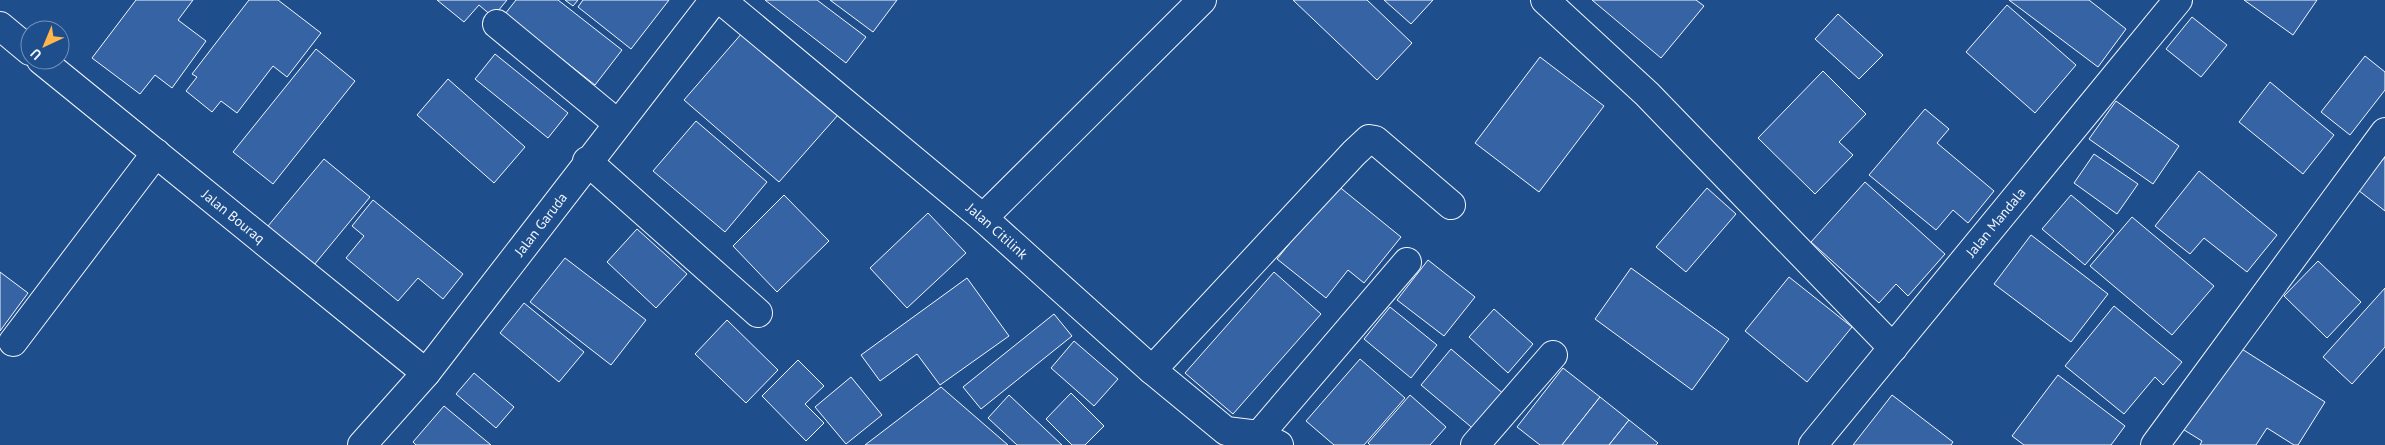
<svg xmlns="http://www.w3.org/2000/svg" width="2385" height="445" font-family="'PT Sans',sans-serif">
  <rect width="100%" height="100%" fill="#1f4e8c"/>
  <g fill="#3563a3" stroke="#f2f6ff">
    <path d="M136,0H193L178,20L206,41L172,88L155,75L140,94L92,58Z"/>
    <path d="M249,0H278L321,33L287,77L273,66L237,113L221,101L212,112L186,91L197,77L192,74Z"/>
    <path d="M437,0H507L493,17L479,5L464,22Z"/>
    <path d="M516,0H558L622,50L595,85L505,14Z"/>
    <path d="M565,0H578L573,6Z"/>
    <path d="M583,0H669L631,49L578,7Z"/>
    <path d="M765,0H817L866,37L846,63Z"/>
    <path d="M830,0H897L873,32Z"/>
    <path d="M1293,0H1367L1412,43L1377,80Z"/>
    <path d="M1384,0H1433L1411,24Z"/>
    <path d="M1592,0H1696L1704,6L1661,58Z"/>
    <path d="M2009,0H2089L2126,29L2098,67Z"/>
    <path d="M2244,0H2317L2293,35Z"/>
    <path d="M2007,5L2076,65L2035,113L1966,52Z"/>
    <path d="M1838,14L1883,55L1859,79L1815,39Z"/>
    <path d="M2192,17L2227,45L2201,77L2166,49Z"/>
    <path d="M743,32L838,115L779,182L684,100Z"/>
    <path d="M316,49L355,81L273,184L233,152Z"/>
    <path d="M495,54L568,113L548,138L475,79Z"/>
    <path d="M2365,56L2385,72V90L2350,135L2321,112Z"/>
    <path d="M1540,57L1604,106L1539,192L1475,143Z"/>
    <path d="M1823,71L1866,114L1839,142L1853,155L1815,194L1758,138Z"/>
    <path d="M448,79L525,147L494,183L417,115Z"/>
    <path d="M2270,82L2334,135L2303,174L2239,122Z"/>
    <path d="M2116,101L2179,146L2153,184L2089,139Z"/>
    <path d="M1925,109L1949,129L1937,143L1994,191L1968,223L1953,210L1936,230L1869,175Z"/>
    <path d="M696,121L767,182L725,232L653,171Z"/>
    <path d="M2094,154L2138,184L2117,214L2074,183Z"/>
    <path d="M2385,157V211L2358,190Z"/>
    <path d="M324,159L370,197L314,265L268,226Z"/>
    <path d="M2199,171L2277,235L2247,272L2204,238L2190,254L2155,226Z"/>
    <path d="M1865,182L1945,254L1908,296L1896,284L1879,303L1811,242Z"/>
    <path d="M1337,185L1401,237L1364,283L1348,270L1326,298L1277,259Z"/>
    <path d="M1707,188L1736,214L1686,272L1656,247Z"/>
    <path d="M784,195L829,241L777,292L733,246Z"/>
    <path d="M2071,195L2114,231L2085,265L2042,229Z"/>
    <path d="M373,200L463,274L443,299L418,278L398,301L346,258L364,236L352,226Z"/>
    <path d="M928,213L966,253L907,308L870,268Z"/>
    <path d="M2132,217L2214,286L2172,335L2090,266Z"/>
    <path d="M637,229L687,274L656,308L607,262Z"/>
    <path d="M2031,235L2108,294L2071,342L1994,284Z"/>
    <path d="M565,258L646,320L611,365L530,302Z"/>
    <path d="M1428,260L1475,297L1444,336L1397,300Z"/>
    <path d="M2318,261L2361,302L2327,338L2284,296Z"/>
    <path d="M1631,268L1729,339L1692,390L1595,319Z"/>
    <path d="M0,272L28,293L0,331Z"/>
    <path d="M1274,272L1321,314L1233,414L1185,373Z"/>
    <path d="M1789,277L1852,327L1807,382L1745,331Z"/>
    <path d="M967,278L1009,336L940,385L917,354L880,381L861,355Z"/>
    <path d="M2385,288V347L2352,384L2323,357Z"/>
    <path d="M524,303L584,352L559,382L500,333Z"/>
    <path d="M2114,306L2182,362L2163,385L2155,377L2124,414L2065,366Z"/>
    <path d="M1390,307L1437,345L1411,378L1364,339Z"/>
    <path d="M1494,309L1533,344L1508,373L1469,337Z"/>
    <path d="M1054,314L1072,336L981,409L963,387Z"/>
    <path d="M727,320L778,370L746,403L695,354Z"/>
    <path d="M1074,341L1118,379L1094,406L1051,368Z"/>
    <path d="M2234,344L2325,402L2298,445H2294L2267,428L2256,445H2200L2202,441L2181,428Z"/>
    <path d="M1451,349L1506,396L1476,431L1421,385Z"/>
    <path d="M1360,359L1405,398L1364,445H1334L1306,421Z"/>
    <path d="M798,360L824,386L805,404L824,423L806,441L762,396Z"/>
    <path d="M1563,368L1600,397L1562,445H1540L1517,427Z"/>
    <path d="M474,373L514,407L496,428L456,394Z"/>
    <path d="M2058,375L2125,426L2111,445H2024L2012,436Z"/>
    <path d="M851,377L882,415L846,444L815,407Z"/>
    <path d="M941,387L1008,445H865Z"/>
    <path d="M1071,393L1104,426L1085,445H1072L1046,419Z"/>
    <path d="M1009,395L1062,445H1017L988,418Z"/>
    <path d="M1410,395L1446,427L1430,445H1370L1368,443Z"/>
    <path d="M1892,395L1953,442L1951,445H1853Z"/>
    <path d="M1600,397L1629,420L1609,445H1562Z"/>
    <path d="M444,406L491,445H416L413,442Z"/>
    <path d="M1629,420L1658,443L1656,445H1609Z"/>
  </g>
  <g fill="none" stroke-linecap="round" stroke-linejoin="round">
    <g stroke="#f2f6ff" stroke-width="30">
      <g id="minor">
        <path id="s1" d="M721,0L983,218L1152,370L1226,431L1259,435L1279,445"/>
        <path d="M1545,0L1647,94L1893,348"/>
        <path d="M497,24L617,123"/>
        <path d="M0,26L30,51"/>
        <path id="s2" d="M41,60L426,373"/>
        <path d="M587,161L758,313"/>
        <path d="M983,218L1202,0"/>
        <path d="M13,342L156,153"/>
        <path d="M1152,370L1354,153L1369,139L1375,140L1451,205"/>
        <path d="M1259,435L1407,262"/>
        <path d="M1475,445L1553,355"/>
        <path id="s3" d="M1813,445L2178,0"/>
        <path d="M2155,445L2385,132"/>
      </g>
    </g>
    <g stroke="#f2f6ff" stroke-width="30">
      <g id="tertiary">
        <path id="s4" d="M362,445L426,373L714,0"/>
      </g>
    </g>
    <use href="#minor" stroke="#1f4e8c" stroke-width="28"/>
    <use href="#tertiary" stroke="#1f4e8c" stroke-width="28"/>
  </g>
  <g text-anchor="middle" stroke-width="4" stroke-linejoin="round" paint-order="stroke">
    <g font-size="14" fill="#f2f6ff" stroke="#1f4e8c">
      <text dy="5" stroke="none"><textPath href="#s2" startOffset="248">Jalan Bouraq</textPath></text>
      <text dy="5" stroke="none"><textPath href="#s3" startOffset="288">Jalan Mandala</textPath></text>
      <text dy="5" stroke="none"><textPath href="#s4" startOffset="284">Jalan Garuda</textPath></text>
      <text dy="5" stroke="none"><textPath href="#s1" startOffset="360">Jalan Citilink</textPath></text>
    </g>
  </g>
  <g transform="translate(45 45) rotate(224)"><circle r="24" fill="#1f4e8c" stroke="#7391ba"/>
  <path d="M0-4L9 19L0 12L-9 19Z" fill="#ffb74d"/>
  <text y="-8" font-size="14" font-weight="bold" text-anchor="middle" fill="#f2f6ff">U</text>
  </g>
</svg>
